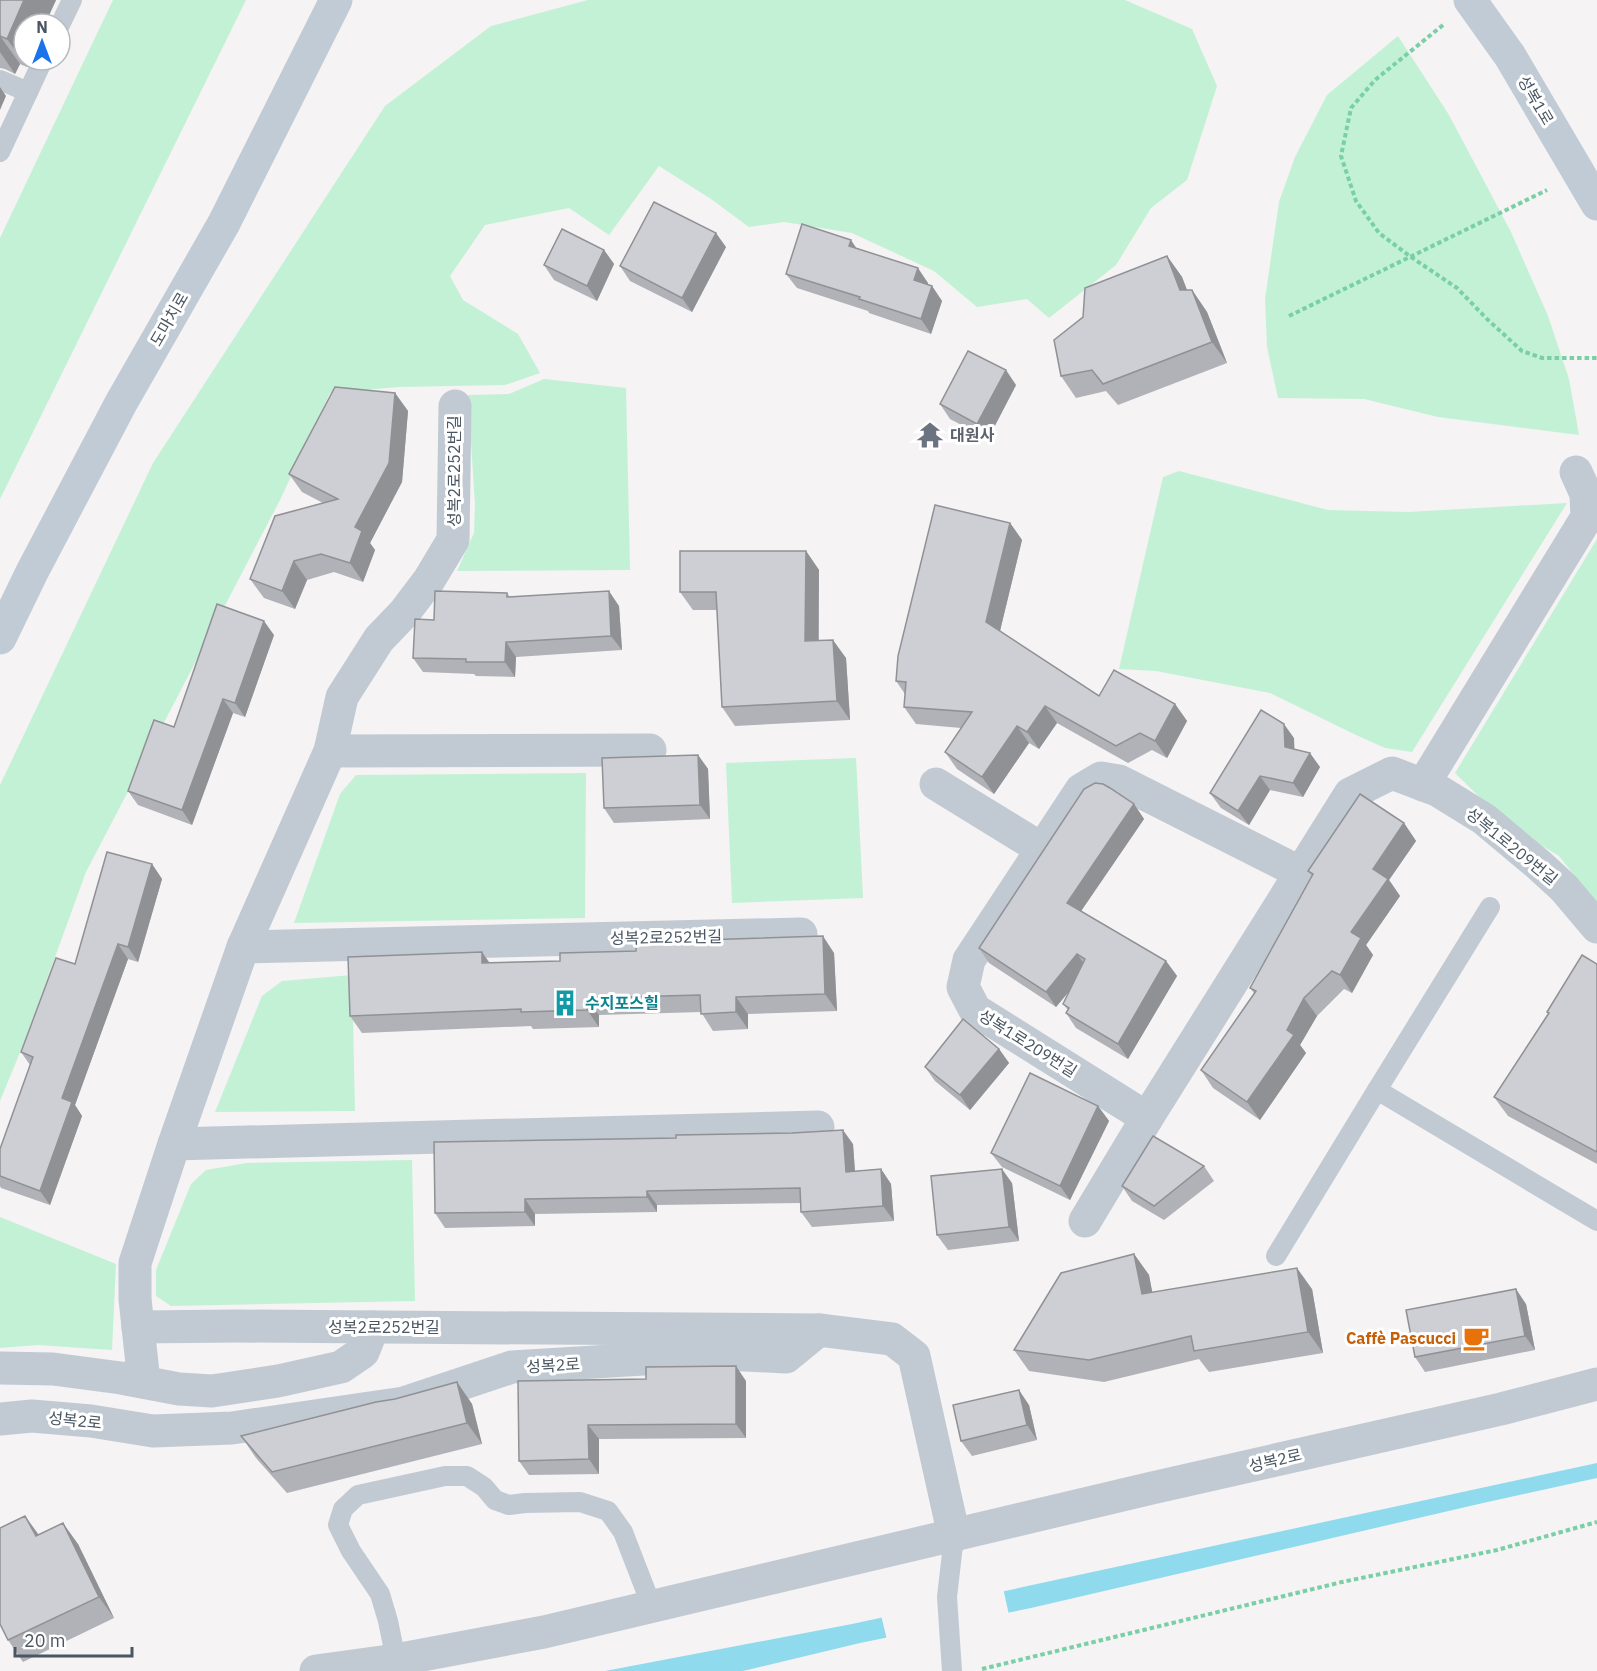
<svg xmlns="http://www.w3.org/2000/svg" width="1597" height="1671" font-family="'IBM Plex Sans','Noto Sans KR',sans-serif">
  <rect width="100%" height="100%" fill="#f5f3f3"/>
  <g fill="#c3f1d5">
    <path d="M113,0H246L0,499V238Z"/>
    <path d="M588,0H1125L1192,29L1217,86L1187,180L1151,208L1116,265L1049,318L1027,299L977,307L934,271L852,233L784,222L749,227L711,199L659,166L609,235L569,208L485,225L450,276L463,300L518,334L540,373L505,385L398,387L330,393L280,500L86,872L23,1045L0,1101V785L153,463L385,106L491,26Z"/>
    <path d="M1398,36L1449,115L1511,232L1548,316L1569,379L1579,435L1438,417L1364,399L1278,398L1267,347L1265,299L1279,202L1295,157L1327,95Z"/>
    <path d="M544,379L626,388L630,570L457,571L474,533L475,504L468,395L509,394Z"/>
    <path d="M1179,471L1328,510L1408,512L1567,503L1412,752L1385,748L1354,734L1270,693L1156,671L1119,669L1163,477Z"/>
    <path d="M1597,539V904L1559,856L1509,826L1455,773Z"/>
    <path d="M856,758L863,898L732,903L726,763Z"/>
    <path d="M586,773L585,918L294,923L340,794L356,775Z"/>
    <path d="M352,975L355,1111L215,1112L262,996L282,981Z"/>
    <path d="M412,1160L415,1301L171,1306L156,1296V1270L191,1184L206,1170L247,1163Z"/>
    <path d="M0,1217L116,1264L112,1350L38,1345L0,1348Z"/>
  </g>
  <path fill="#90daee" d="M1597,1463V1478L1483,1503L1031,1608L860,1643L743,1671H605L852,1624Z"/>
  <path fill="#f5f3f3" d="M1003,1588L1009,1615L887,1640L881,1615Z"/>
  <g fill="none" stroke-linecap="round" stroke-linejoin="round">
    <g stroke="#7ad0a6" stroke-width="4" stroke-dasharray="4.5 3" stroke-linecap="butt">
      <path d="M1443,25L1375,80L1351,108L1341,156L1356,201L1379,233L1411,257L1457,288L1487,319L1522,351L1542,358H1597"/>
      <path d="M1289,316L1547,190"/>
      <path d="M982,1669L1342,1582L1497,1550L1597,1522"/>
    </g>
    <g stroke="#c1cad2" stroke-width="20">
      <path d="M60,25L72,0"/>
      <path d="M0,80L28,92"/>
      <path d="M0,152L43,60"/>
      <path d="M1490,907L1377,1090L1597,1221"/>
      <path d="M1276,1256L1377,1090"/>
      <path d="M396,1660L388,1621L380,1594L351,1551L338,1525L343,1509L358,1495L445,1476H467L484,1487L495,1500L509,1505L525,1503L580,1502L608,1511L623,1532L652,1607"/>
      <path d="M952,1671L947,1597L954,1536"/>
    </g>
    <g stroke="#c1cad2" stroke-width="33">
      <path d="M455,406L453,540L429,580L404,613L379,639L342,697L330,751L243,947L174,1144L135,1263V1299L138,1327L237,1326L819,1330L892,1339L914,1356L954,1536"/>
      <path d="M330,751L650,750"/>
      <path d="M936,784L1042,849"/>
      <path d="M1423,785L1587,517L1586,494L1576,472"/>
      <path d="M243,947L801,934"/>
      <path d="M1147,1118L975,1010L963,987L969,960L1081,790L1101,778L1119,781L1301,873"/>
      <path d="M174,1144L818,1127"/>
      <path d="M1085,1221L1147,1118L1350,794L1392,773L1437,790L1484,819L1539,865L1564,888L1597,927"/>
      <path d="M138,1327L144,1382"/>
      <path d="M0,1368L53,1369L121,1378L179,1389L212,1391L278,1381L341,1367L363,1352L373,1327"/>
      <path d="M0,1419L32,1416L91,1421L153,1431L232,1428L404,1403L512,1367L726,1354L786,1357L819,1330"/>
      <path d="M316,1671L396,1660L544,1632L1152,1488L1501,1409L1597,1384"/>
    </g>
    <g stroke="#c1cbd6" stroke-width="33">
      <path d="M1470,0L1510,56L1597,204"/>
      <path d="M0,638L32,572L121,403L224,223L336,0"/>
    </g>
  </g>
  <g fill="#b0b2b7">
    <path d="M0,0H56L45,24H24L27,67L20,64L15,74L5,69L0,68Z"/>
    <path d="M726,247L692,312L630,281L620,266Z"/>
    <path d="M857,248L928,283V285L932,286L942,301L931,334L869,313L868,311L797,288L786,274Z"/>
    <path d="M604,250L614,264L597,301L554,280L544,265Z"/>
    <path d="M1167,256L1182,277L1187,290H1192L1207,312L1227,363L1118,405L1106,391L1076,398L1061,376Z"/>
    <path d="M1016,385L988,439L950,419L940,404Z"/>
    <path d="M395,393L408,411L402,482L370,543L375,550L363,582L334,572L307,580L295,609L264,598L250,579L323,503L302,492L289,474Z"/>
    <path d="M1010,523L1022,540L1000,631L1099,696L1175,704L1187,721L1167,758L1152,750L1128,763L1057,723L1039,749L1029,743L994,794L957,769L945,752L961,728L916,724L904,707L905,694L896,681Z"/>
    <path d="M806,551L819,570V640L846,658L850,720L735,726L722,707L717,610H693L680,592Z"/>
    <path d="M507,593L510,597L619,606L622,650L516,657L515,677L476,676L474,674L423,672L413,658L434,620Z"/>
    <path d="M274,635L245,717L233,713L192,825L138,805L128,791L174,727Z"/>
    <path d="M1294,738V749L1320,767L1303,797L1270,790L1249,825L1221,808L1210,793Z"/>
    <path d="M698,755L708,769L710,819L614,823L604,808Z"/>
    <path d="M1134,804L1144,819L1081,911L1166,961L1177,976L1128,1059L1076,1028L1066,1013L1068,1010L1063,1004L1070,990L1056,1007L989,963L979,948Z"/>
    <path d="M1404,823L1416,841L1389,880L1400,896L1366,945L1373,955L1352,993L1344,989L1317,1016L1300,1045L1306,1053L1260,1120L1213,1088L1201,1070L1254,993L1250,988L1312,876L1308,871Z"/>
    <path d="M152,864L162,879L138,962L128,959L75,1105L82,1116L50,1205L1,1188L0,1186V1149L30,1065L21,1052L75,964Z"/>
    <path d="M482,952L490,963L834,953L837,1011L748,1014V1029L713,1031L701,1012L599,1015V1027L533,1029L531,1026L362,1033L350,1016Z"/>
    <path d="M1597,964V1164L1508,1116L1494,1097L1548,1013L1547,1012Z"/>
    <path d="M999,1049L1009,1063L970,1110L935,1081L925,1067Z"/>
    <path d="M1098,1106L1109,1121L1070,1200L1002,1167L991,1153Z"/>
    <path d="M853,1144L855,1171L881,1169L891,1184L894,1221L812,1227L801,1212V1203L657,1205V1212L535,1214V1226L445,1228L435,1213Z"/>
    <path d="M1204,1166L1214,1181L1164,1220L1132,1201L1122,1186Z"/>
    <path d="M1012,1183L1019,1241L948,1250L937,1235Z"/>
    <path d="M1134,1254L1149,1275L1152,1293L1312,1289L1323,1353L1209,1372L1199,1359L1104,1382L1029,1371L1014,1350Z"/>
    <path d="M1526,1304L1535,1350L1425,1372L1415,1357Z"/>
    <path d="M646,1379L746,1381V1438L599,1439V1474L529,1475L519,1461Z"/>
    <path d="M457,1382L472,1404L482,1444L287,1493L256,1458L241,1436L395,1399Z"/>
    <path d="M1029,1405L1037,1440L972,1456L961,1441Z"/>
    <path d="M25,1516L39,1535L78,1544L114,1618L23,1662L8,1640Z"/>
  </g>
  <g fill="#909195">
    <path d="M24,0H56L45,24H24V60H30L27,67L7,39Z"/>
    <path d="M0,36L20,64L15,74L0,52Z"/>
    <path d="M0,87L6,96L0,110Z"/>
    <path d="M716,233L726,247L692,312L682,298Z"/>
    <path d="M851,240L861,255L849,246Z"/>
    <path d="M604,250L614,264L597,301L587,286Z"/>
    <path d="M1167,256L1182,277L1195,311L1180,290Z"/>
    <path d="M918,268L928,283L924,295L914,280Z"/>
    <path d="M932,286L942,301L931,334L921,319Z"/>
    <path d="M1192,290L1207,312L1227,363L1212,342Z"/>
    <path d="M1006,370L1016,385L988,439L977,424Z"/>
    <path d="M395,393L408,411L402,482L370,543L375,550L363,582L350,563L355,527Z"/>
    <path d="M1010,523L1022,540L998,639L986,622Z"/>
    <path d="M806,551L819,570L818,660L805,641Z"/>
    <path d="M294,561L307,580L295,609L282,591Z"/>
    <path d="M609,591L619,606L622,650L611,636Z"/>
    <path d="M264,621L274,635L245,717L235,703Z"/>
    <path d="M833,640L846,658L850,720L837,701Z"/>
    <path d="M506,642L516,657L515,677L505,662Z"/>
    <path d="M223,699L233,713L192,825L182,810Z"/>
    <path d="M1175,704L1187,721L1167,758L1155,741Z"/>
    <path d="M1045,706L1057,723L1039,749L1027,732Z"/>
    <path d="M1284,724L1294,738L1295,762L1285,747Z"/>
    <path d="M1017,726L1029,743L994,794L982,777Z"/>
    <path d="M1310,753L1320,767L1303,797L1293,783Z"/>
    <path d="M698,755L708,769L710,819L700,805Z"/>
    <path d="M1260,776L1270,790L1249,825L1238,811Z"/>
    <path d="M1134,804L1144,819L1077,917L1067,903Z"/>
    <path d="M1404,823L1416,841L1389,880L1400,896L1366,945L1373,955L1352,993L1340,975L1351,932L1373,869Z"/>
    <path d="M152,864L162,879L138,962L128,947Z"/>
    <path d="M823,936L834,953L837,1011L825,994Z"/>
    <path d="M118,944L128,959L75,1105L82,1116L50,1205L40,1191L62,1098Z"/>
    <path d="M482,952L493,969L482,963Z"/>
    <path d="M1077,954L1088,969L1056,1007L1046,992Z"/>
    <path d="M1166,961L1177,976L1128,1059L1118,1044Z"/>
    <path d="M736,997L748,1014V1029L736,1012Z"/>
    <path d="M587,998L599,1015V1027L587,1010Z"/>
    <path d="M1304,998L1317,1016L1300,1045L1306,1053L1260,1120L1247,1102Z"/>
    <path d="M999,1049L1009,1063L970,1110L960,1095Z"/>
    <path d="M1098,1106L1109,1121L1070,1200L1060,1186Z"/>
    <path d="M843,1130L853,1144L856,1187L846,1172Z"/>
    <path d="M881,1169L891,1184L894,1221L883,1206Z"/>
    <path d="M1002,1169L1012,1183L1019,1241L1009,1227Z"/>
    <path d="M647,1191L657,1205V1212L647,1197Z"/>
    <path d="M525,1199L535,1214V1226L525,1212Z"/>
    <path d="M1134,1254L1149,1275L1157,1316L1142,1294Z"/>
    <path d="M1297,1268L1312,1289L1323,1353L1308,1332Z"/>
    <path d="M1516,1289L1526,1304L1535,1350L1525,1336Z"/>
    <path d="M736,1366L746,1381V1438L736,1424Z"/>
    <path d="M457,1382L472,1404L482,1444L467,1423Z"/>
    <path d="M1019,1390L1029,1405L1037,1440L1027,1425Z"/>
    <path d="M588,1425L599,1439V1474L589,1459Z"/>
    <path d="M25,1516L40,1537L36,1536Z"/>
    <path d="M63,1523L78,1544L114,1618L99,1597Z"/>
  </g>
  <g fill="#cdcfd5" stroke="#909195" stroke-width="1.5">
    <path d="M0,0H24L7,39L0,36Z"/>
    <path d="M654,202L716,233L682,298L620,266Z"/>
    <path d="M802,224L851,240L849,246L918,268L914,280L932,286L921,319L859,299L860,297L786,274Z"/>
    <path d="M562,229L604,250L587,286L544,265Z"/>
    <path d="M1167,256L1180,290H1192L1212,342L1103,384L1092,370L1061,376L1054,340L1083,317L1085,288Z"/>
    <path d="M968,351L1006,370L977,424L940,404Z"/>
    <path d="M335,387L395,393L389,463L355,527L362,531L350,563L321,554L294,561L282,591L250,579L275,516L338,499L289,474Z"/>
    <path d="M935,505L1010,523L986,622L1099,696L1114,670L1175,704L1155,741L1140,733L1116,746L1045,706L1027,732L1017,726L982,777L945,752L972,712L904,707L906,682L896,681L898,656Z"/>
    <path d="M680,551H806L805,641L833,640L837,701L722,707L716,592H680Z"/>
    <path d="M435,591L507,593V597L609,591L611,636L506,642L505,662H466V659L413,658L415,619L434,620Z"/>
    <path d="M217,604L264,621L235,703L223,699L182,810L128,791L154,720L174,727Z"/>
    <path d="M1261,710L1284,724L1285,747L1310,753L1293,783L1260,776L1238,811L1210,793Z"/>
    <path d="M698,755L700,805L604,808L602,758Z"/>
    <path d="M1095,783L1103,784L1110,788L1134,804L1067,903L1166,961L1118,1044L1066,1013L1069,1008L1063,1004L1085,959L1077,954L1046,992L979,948L1084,789Z"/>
    <path d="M1360,794L1404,823L1373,869L1388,879L1351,932L1361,938L1340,975L1332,971L1304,998L1287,1030L1294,1035L1247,1102L1201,1070L1256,991L1250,988L1313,874L1308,871Z"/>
    <path d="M107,852L152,864L128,947L118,944L62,1098L72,1102L40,1191L0,1176V1149L33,1057L21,1052L56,958L75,964Z"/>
    <path d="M823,936L825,994L736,997V1012L701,1014L700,995L587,998V1010L521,1012V1009L350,1016L348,957L482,952V963L560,961V953L636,951V942Z"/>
    <path d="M1582,955L1597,964V1152L1494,1097L1549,1013L1547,1012Z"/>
    <path d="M963,1019L999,1049L960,1095L925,1067Z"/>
    <path d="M1030,1073L1098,1106L1060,1186L991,1153Z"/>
    <path d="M843,1130L846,1172L881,1169L883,1206L801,1212L800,1188L647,1191V1197L525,1199V1212L435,1213L434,1142L676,1138V1135L792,1133Z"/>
    <path d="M1153,1136L1204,1166L1154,1206L1122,1186Z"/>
    <path d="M1002,1169L1009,1227L937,1235L931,1176Z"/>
    <path d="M1134,1254L1142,1294L1297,1268L1308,1332L1194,1351L1191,1336L1089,1360L1014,1350L1061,1273Z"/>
    <path d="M1516,1289L1525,1336L1415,1357L1406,1310Z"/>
    <path d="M736,1366V1424L588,1425L589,1459L519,1461L518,1381L646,1379V1367Z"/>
    <path d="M457,1382L467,1423L272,1472L241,1436L376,1402L395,1399Z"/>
    <path d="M1019,1390L1027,1425L961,1441L953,1405Z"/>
    <path d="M25,1516L36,1536L63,1523L99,1597L8,1640L0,1624V1528Z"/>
  </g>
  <defs>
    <g id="temple-bare" transform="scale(2.07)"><path d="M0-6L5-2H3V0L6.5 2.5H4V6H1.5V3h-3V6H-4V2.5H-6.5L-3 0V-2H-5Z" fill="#6b7280" stroke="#fff" stroke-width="2.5" paint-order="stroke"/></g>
    <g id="building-bare" transform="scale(2.07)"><path d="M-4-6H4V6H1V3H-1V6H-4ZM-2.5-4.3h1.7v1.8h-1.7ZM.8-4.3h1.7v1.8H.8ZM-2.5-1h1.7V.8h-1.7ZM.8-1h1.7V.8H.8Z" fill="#0f9aa8" stroke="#fff" stroke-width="2.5" paint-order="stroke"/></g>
    <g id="cafe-bare" transform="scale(2.07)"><path d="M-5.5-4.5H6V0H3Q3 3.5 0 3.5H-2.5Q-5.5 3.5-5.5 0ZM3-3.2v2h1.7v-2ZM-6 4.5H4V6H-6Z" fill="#e8710a" stroke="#fff" stroke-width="2.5" paint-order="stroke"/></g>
  </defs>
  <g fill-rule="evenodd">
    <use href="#temple-bare" x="930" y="435"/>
    <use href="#building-bare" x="565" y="1003"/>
    <use href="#cafe-bare" x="1476" y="1338"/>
  </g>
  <g text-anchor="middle" stroke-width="6" stroke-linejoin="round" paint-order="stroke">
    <g font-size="16" fill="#4a5661" stroke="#fff">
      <text transform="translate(1536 100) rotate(60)" y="6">성복1로</text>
      <text transform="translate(169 319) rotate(-60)" y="6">도마치로</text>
      <text transform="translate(454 471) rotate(-90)" y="6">성복2로252번길</text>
      <text transform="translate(1512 846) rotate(39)" y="6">성복1로209번길</text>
      <text transform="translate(666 937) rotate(-1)" y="6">성복2로252번길</text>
      <text transform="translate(1028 1043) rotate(32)" y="6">성복1로209번길</text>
      <text x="384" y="1333">성복2로252번길</text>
      <text transform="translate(553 1365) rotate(-3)" y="6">성복2로</text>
      <text transform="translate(75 1420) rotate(6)" y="6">성복2로</text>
      <text transform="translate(1275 1460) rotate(-13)" y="6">성복2로</text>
    </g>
    <g font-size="16" font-weight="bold" fill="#5b616d" stroke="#fff" text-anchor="start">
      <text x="950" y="441">대원사</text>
    </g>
    <g font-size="16" font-weight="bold" fill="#0d838f" stroke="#fff" text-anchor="start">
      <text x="585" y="1009">수지포스힐</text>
    </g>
    <g font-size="16" font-weight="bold" fill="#c56008" stroke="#fff" text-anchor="end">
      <text x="1456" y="1344">Caffè Pascucci</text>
    </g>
  </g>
  <g transform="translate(42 42)"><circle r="28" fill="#ffffff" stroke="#b7bbc0" stroke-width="1.5"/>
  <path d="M0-4.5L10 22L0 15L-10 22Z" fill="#1a73e8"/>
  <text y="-9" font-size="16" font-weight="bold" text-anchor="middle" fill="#4a5661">N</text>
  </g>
  <path d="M15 1647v9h117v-9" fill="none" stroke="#4a5661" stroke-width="3"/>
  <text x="24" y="1647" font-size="18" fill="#4a5661" stroke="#ffffff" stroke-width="4.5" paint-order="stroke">20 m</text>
</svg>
